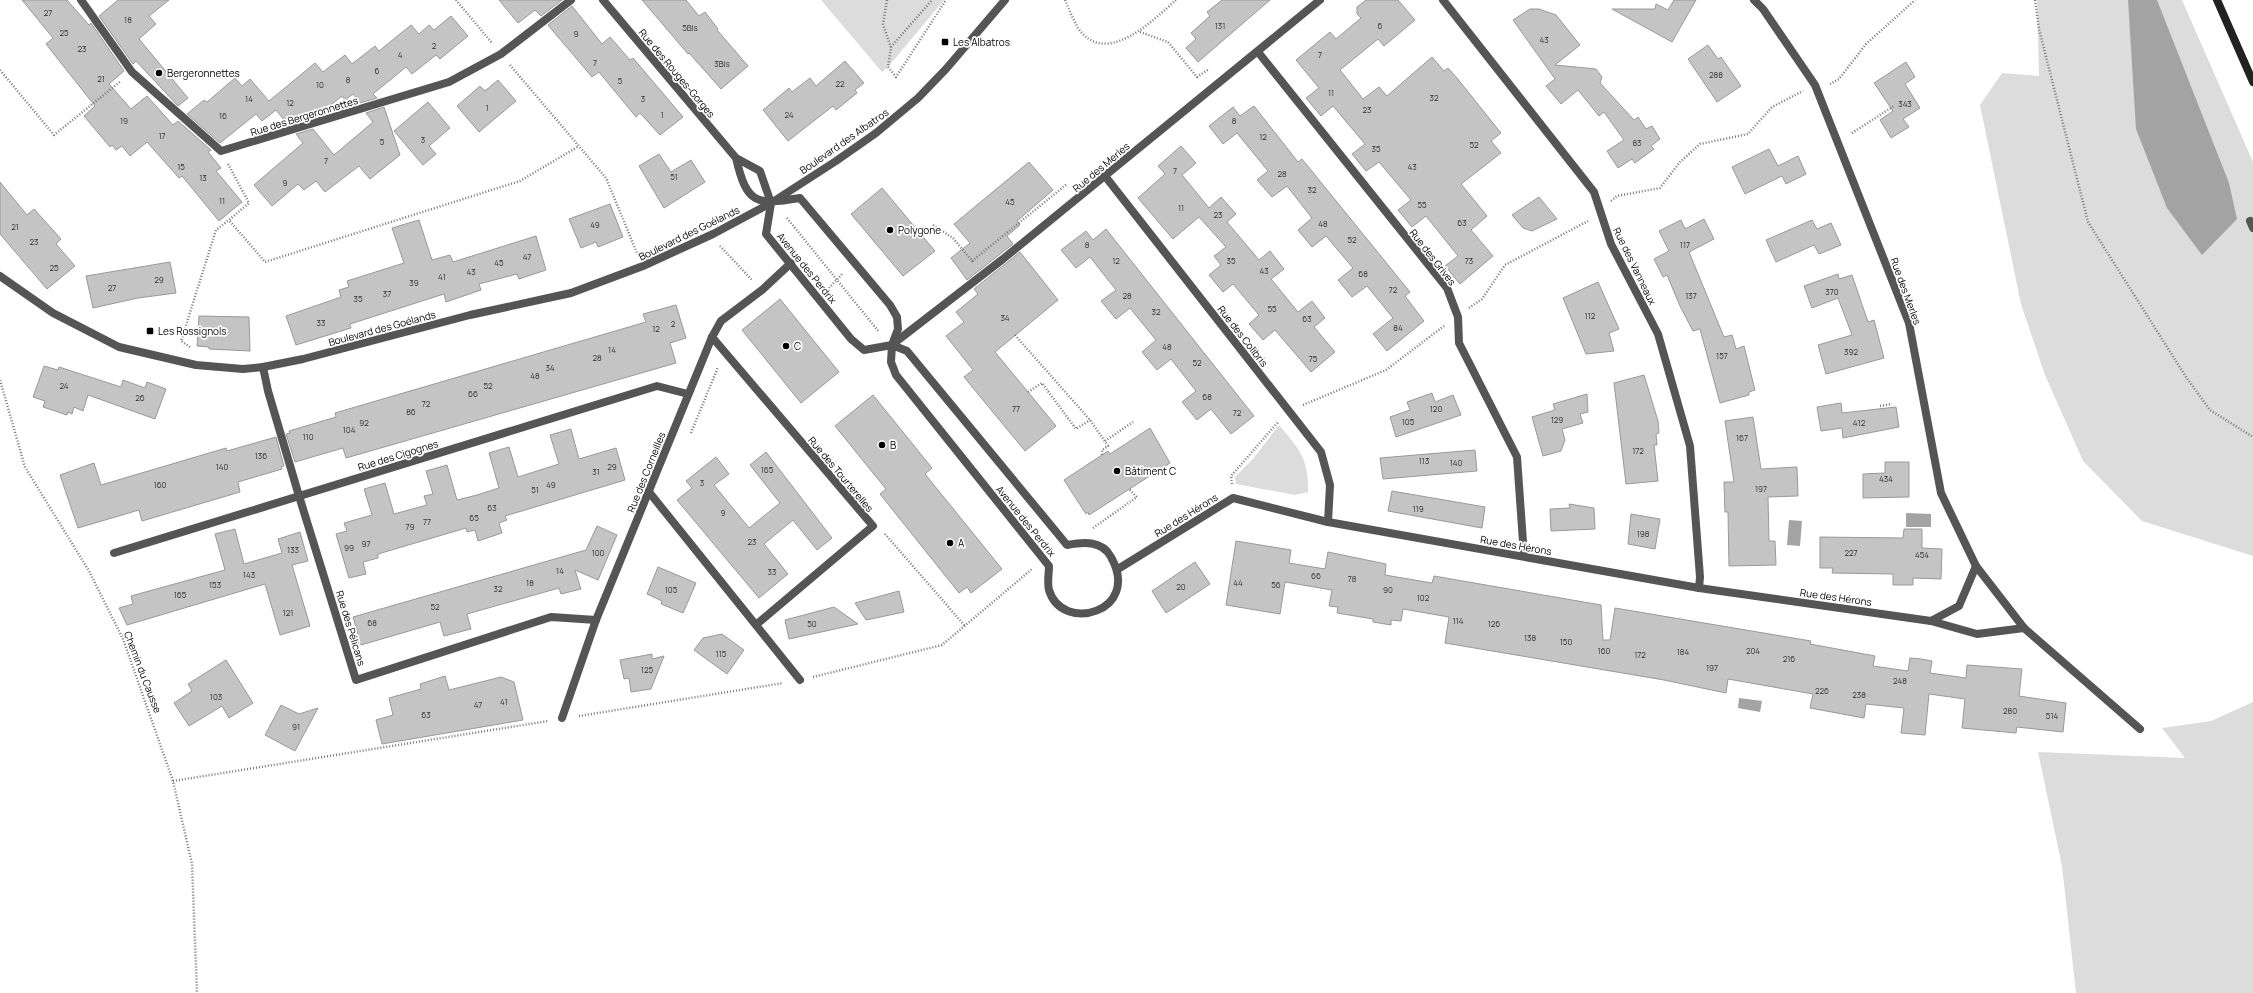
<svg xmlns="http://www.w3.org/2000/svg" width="2253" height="993" font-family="Manrope,sans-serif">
  <rect width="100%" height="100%" fill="#fff"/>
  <g fill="#dcdcdc">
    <path d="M821,0H944L888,67L882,72Z"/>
    <path d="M2037,0H2182L2253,162V556L2142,521L2083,461L2045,375L2021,304L1980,105L2002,73L2039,76Z"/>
    <path d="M1279,425C1299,449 1309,459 1308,492L1295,495L1236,484L1235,477L1253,459Z"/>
    <path d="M2253,702V993H2076L2062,866L2038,752L2185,758L2162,728L2211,721Z"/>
  </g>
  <g fill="#a3a3a3">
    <path d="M2128,0H2157L2229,183L2237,219L2202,255L2167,208L2136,129Z"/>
    <path d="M1906,513L1931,514V527H1906Z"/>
    <path d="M1789,520L1802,521L1800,546L1787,545Z"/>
    <path d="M1739,698L1762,701L1760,712L1738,708Z"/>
  </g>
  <g fill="#c4c4c4" stroke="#999">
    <path d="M22,0H67L89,25L91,23L124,71L109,84L131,109L147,96L173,125L178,121L211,150L208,152L221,168L216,171L242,202L219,221L182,176L179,178L147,142L130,156L122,146L116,150L112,145L110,147L84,116L95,106L46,44L53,38Z"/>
    <path d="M118,0H169L149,16L156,24L139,39L188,98L178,106L136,61L133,64L99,16Z"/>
    <path d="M499,0H562L541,16L535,10L518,23Z"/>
    <path d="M642,0H686L699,16L705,12L718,29L717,30L748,66L721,89L689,53L688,54Z"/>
    <path d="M1222,0H1270L1198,62L1186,48L1196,39L1191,33L1210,16L1207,12Z"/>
    <path d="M1366,0H1398L1415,20L1384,46L1378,39L1340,70L1363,99L1379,87L1387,96L1432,57L1444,71L1448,68L1457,78L1501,133L1491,141L1501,153L1461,184L1487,216L1471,230L1493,256L1460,284L1445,266L1458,256L1426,216L1412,227L1398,210L1411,200L1379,162L1366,171L1352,154L1365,144L1333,106L1321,116L1306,98L1319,88L1296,60L1330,32L1336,39L1361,18L1357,14V7Z"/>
    <path d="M1674,0H1696L1672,42L1612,9H1655L1656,4L1668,10Z"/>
    <path d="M572,6L602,44L610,37L630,60L633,58L683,117L660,135L640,113L636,117L599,72L592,77L548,25Z"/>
    <path d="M1530,9H1539L1556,15L1580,45L1555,65L1596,69L1602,77L1600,83L1634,120L1638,117L1646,129L1652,126L1660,139L1651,146L1654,149L1635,163L1632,159L1618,168L1607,151L1624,140L1604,112L1599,116L1578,90L1561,104L1546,86L1555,79L1513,20Z"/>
    <path d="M451,16L468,36L440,59L436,55L412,74L406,67L373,94L377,98L360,103L353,94L345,100L342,96L316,117L288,125L276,110L262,121L256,114L220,143L187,114L204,100L207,102L235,78L242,86L250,79L269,101L315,63L323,72L345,55L352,64L375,46L379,51L411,25L419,34L429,25L434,30Z"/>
    <path d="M1708,45L1718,59L1721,57L1741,86L1717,102L1688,59Z"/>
    <path d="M845,61L864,83L855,90L857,93L836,110L833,106L788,141L763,110L789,88L792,92L810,78L816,86Z"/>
    <path d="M1906,62L1915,77L1905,84L1920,108L1903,119L1909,127L1891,138L1880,120L1893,111L1874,83Z"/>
    <path d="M498,80L516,101L479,132L457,106L480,86L485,91Z"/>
    <path d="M428,102L450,128L429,146L436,154L423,165L394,131Z"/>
    <path d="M1254,106L1298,162L1302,159L1410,292L1405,296L1424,321L1387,351L1373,334L1393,318L1367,286L1352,297L1338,280L1353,268L1326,236L1312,247L1298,230L1312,218L1287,186L1272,197L1257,180L1268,171L1237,133L1223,144L1209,126L1233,107L1240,116Z"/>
    <path d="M384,107L400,155L370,179L359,166L325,192L316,181L304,190L298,184L272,206L254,185L303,143L296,134L313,129L334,155L373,122L366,113Z"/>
    <path d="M1181,146L1196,163L1182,175L1209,208L1221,197L1236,214L1227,222L1259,260L1270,251L1284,269L1271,279L1298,312L1312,301L1325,318L1314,327L1335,352L1311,372L1275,330L1263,340L1249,324L1259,315L1233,284L1223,292L1209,275L1221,265L1214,256L1226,247L1199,217L1173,239L1138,198L1165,174L1158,166Z"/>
    <path d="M1769,149L1778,166L1798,156L1806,174L1786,184L1782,176L1745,194L1732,167Z"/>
    <path d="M659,154L671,172L691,160L705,182L664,208L639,166Z"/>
    <path d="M1029,162L1053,190L1017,221L1020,225L1007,236L1013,244L967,280L951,258L970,243L954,224Z"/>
    <path d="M0,182L27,215L34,209L61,239L56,244L75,266L47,289L0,234Z"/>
    <path d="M882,188L935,251L903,276L851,214Z"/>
    <path d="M1539,197L1557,219L1532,231L1523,228L1512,215Z"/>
    <path d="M610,204L623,237L598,247L596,242L581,248L569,219Z"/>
    <path d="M1704,219L1714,239L1689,252L1724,337L1732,335L1736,349L1744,346L1755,390L1749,392V395L1720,403L1700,329L1693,331L1680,306L1667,275L1663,277L1654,259L1669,251L1659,231L1681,220L1685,229Z"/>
    <path d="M419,220L432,260L450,255L453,262L536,236L546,270L519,279L517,274L479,284L481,290L446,302L444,294L350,324L351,328L296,345L286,316L341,297L339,290L349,287L347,281L404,263L392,228Z"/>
    <path d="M1812,220L1817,229L1831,223L1841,245L1819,254L1814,245L1776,262L1766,240Z"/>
    <path d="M1106,229L1254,416L1231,434L1211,409L1197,420L1182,402L1196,391L1171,359L1157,370L1142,352L1156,340L1130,308L1116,319L1101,301L1116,290L1090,257L1076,268L1061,250L1086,231L1093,240Z"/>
    <path d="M1020,252L1058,300L995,352L1056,426L1025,451L964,377L973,370L946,336L964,322L956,312L978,294L974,289Z"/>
    <path d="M170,262L176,293L138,298L93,308L86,276Z"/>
    <path d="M1838,274L1839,279L1852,275L1868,322L1874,320L1884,358L1826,374L1818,345L1852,335L1838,298L1812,308L1804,286Z"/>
    <path d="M1598,282L1619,329L1609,333L1614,351L1586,354L1563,298Z"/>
    <path d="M780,299L839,372L801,403L742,330Z"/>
    <path d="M676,305L686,338L670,343L676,363L346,458L343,448L295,462L286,434L290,433L289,431L336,417L335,413L646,322L643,314Z"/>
    <path d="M199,316L249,317L250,351L209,349V347L197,346Z"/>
    <path d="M44,366L58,370L59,367L121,387L123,380L145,388L147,382L166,389L155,419L88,395L83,411L74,407L72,414L68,412L67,415L43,407L45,401L33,397Z"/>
    <path d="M1644,375L1658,421L1659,433L1656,434L1657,445H1654L1658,481L1626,484L1614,383Z"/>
    <path d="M1432,393L1435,402L1453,395L1461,415L1396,437L1390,417L1410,410L1407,402Z"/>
    <path d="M1587,394L1588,412L1580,414L1583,423L1562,429L1565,440L1561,451L1543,456L1532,417L1555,410L1553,404Z"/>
    <path d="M873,395L932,468L925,474L1002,569L971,593L967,587L959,593L880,494L886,489L835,426Z"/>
    <path d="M1841,403L1842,413L1896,407L1899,427L1843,438L1842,428L1821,431L1817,407Z"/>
    <path d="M1753,417L1761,469L1797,467L1798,496L1768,497L1769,541H1775L1776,565L1729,566L1728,512H1725L1724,482H1734L1725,421Z"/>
    <path d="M1150,428L1170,463L1089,515L1088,512L1086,514L1064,480L1108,451L1110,454Z"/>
    <path d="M571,429L579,459L616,448L625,480L505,516L507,520L499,523L502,533L478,541L475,530L467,532L466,528L378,554V558L363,562L366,574L349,578L336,534L347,531L344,523L372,515L364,489L385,483L394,514L427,505L424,496L433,494L426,471L447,465L457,500L477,495L499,488L489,453L509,447L518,477L559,464L550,435Z"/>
    <path d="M276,437L284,466L281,467L282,469L238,482L240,492L142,521L139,510L78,528L60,475L94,463L101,485L226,448L227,451Z"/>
    <path d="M1475,450L1477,471L1383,479L1380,458Z"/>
    <path d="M766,452L832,538L817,550L793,520L764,544L788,574L759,598L677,500L692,488L686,481L716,457L729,474L714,485L749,528L780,503L750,465Z"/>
    <path d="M1885,462H1909V497L1863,498V474L1885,473Z"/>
    <path d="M1392,491L1485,507L1482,528L1388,511Z"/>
    <path d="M1569,504L1594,508L1595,529L1551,531L1550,509L1570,508Z"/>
    <path d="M1631,514L1660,519L1655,549L1628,544Z"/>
    <path d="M597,526L617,535L598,580L575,570L581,589L561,594L559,588L467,614L471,629L444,636L440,622L361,645L353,617L586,550Z"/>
    <path d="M235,529L244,564L282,553L278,539L300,532L308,561L292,565L310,626L280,635L265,584L127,625L119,608L133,604L131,596L225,570L215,534Z"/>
    <path d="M1904,529H1922V548L1942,549L1941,579L1913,578V585H1893V574L1832,573L1833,568H1820V537L1903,538Z"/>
    <path d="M1236,541L1291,550L1289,563L1325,569L1328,552L1386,564L1385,575L1432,583L1434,576L1601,605L1603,640H1610L1615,608L1811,641L1810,644L1875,656L1873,666L1908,671L1910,658L1921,659L1932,661L1930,673L1966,678L1967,665L2022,669L2019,696L2066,703L2063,732L2017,727L2016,733L1962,728L1965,699L1929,694L1925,735L1901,733L1904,708L1866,704L1864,718L1810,708L1813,694L1728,679L1726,693L1664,680L1445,643L1449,617L1403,609L1401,621L1391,620V625L1373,622V619L1337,613L1338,607L1329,606L1332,590L1285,582L1280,614L1226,605Z"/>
    <path d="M1195,562L1210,584L1166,613L1152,591Z"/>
    <path d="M658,567L696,583L683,613L661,604L662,601L647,594Z"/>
    <path d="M899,591L904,612L866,620L855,603Z"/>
    <path d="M834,607L858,624L789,639L785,620Z"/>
    <path d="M722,634L744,650L727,674L694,650L703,638Z"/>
    <path d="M652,654V659L664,656L651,689L631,692L629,678L624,679L620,660Z"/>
    <path d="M226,660L253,703L229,718L222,706L189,726L174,703L192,691L188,684Z"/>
    <path d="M445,676L449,690L501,677L514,682L523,720L382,744L376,720L393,715L389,698L421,689L420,684Z"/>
    <path d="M281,705L299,714L318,708L295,751L265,735Z"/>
  </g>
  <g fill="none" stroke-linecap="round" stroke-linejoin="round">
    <g stroke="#777" stroke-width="2.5" stroke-dasharray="1 2" stroke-linecap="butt">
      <path d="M456,0L492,43"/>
      <path d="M887,0L883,24L891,48L888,67L896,77L946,0"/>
      <path d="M1065,0C1069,9 1073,19 1078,28C1106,68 1152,21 1176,0"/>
      <path d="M2035,0L2039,29L2088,222L2186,377L2210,410L2253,437"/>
      <path d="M1140,32L1168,42L1197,77L1209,69"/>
      <path d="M891,47L932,0"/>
      <path d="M510,65L606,178L637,253"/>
      <path d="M0,70L54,135L121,81"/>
      <path d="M1830,84L1839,79L1866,44L1915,0"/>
      <path d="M1852,133L1894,106"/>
      <path d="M228,164L249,203L229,220L265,262L520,181L579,146"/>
      <path d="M1611,201L1617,196L1660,188L1680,162L1700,144L1748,134L1772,107L1803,91"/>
      <path d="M787,218L879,332"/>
      <path d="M933,225L953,238L973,262"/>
      <path d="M720,246L752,280"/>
      <path d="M972,261L1067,184"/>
      <path d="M829,288L843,273"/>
      <path d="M1469,308L1482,299L1505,265L1588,221"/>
      <path d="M1015,335L1090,420L1108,446L1102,450V455"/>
      <path d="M190,347L181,341L216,230L229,220"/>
      <path d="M0,380L25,467L89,571L123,639L173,781L192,864L197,993"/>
      <path d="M1028,392L1042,383L1076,429L1090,420"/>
      <path d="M1303,405L1386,370L1444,326"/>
      <path d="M1880,406L1892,404"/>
      <path d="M691,433L718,367"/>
      <path d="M1105,441L1133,422"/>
      <path d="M1232,484L1231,476L1279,421"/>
      <path d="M1093,528L1137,497L1129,489"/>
      <path d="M885,534L965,626"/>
      <path d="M813,677L942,645L1032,569"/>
      <path d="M579,716L783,683"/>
      <path d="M173,781L548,721"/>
    </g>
    <path stroke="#555" stroke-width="8" d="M2250,221L2253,228"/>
    <g stroke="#555" stroke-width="8">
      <path d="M81,0L132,72L221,151L449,82L501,54L571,0"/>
      <path d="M603,0L736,158L760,171L771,203L766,234L851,339L864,350L892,345L907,351L1067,545C1083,542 1102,540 1111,557C1142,612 1062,634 1049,590C1047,583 1049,573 1049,566L896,375L891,362L892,345L898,329L897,317L890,305L800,198C756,205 747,205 736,158"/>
      <path d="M1443,0L1594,192L1611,244L1658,334L1690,446L1700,577L1699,588"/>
      <path d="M1258,52L1447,288L1458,317L1459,343L1517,457L1524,556"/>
      <path d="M1105,176L1321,452L1330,485L1328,522"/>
      <path d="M0,276L53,313L119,347L196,365L243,369L263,367L303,359L470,315L571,293L643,266L713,234L771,203L836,161L876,133L918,98L946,69L1005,0"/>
      <path d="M712,337L873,526L757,624"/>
      <path d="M893,344L1003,259L1320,0"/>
      <path d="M263,367L268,391L299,496L356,680L551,617L596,620"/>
      <path d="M649,492L800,680"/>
      <path d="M114,553L657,386L688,394"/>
      <path d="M1976,566L2024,628L2140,729"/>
      <path d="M1118,569L1233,498L1328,522L1699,588L1931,621L1959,606L1976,566L1941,493L1909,323L1815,85L1763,9L1754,0"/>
      <path d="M1931,621L1977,634L2024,628"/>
      <path d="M562,718L596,620L712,337L721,321L762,290L791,263"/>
    </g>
    <path stroke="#222" stroke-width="8" d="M2217,0L2253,82"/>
  </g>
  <g fill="#000" stroke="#fff" stroke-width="1.5">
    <rect x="941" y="38" width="8" height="8" rx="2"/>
    <circle cx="159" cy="73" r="4"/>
    <circle cx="890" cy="230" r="4"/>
    <rect x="146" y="327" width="8" height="8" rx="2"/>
    <circle cx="786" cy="346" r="4"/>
    <circle cx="882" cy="445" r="4"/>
    <circle cx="1117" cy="471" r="4"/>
    <circle cx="950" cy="543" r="4"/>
  </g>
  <g text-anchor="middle" stroke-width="3.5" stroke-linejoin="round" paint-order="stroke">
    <g font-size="8" fill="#313131">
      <text x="48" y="16">27</text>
      <text x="128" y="23">18</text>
      <text x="1220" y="29">131</text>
      <text x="1380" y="29">6</text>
      <text x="690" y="31">5Bis</text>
      <text x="64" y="36">25</text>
      <text x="576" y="37">9</text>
      <text x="1544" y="43">43</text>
      <text x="434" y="49">2</text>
      <text x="82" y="52">23</text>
      <text x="400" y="58">4</text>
      <text x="1320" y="58">7</text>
      <text x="595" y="66">7</text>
      <text x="722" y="67">3Bis</text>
      <text x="377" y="74">6</text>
      <text x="1716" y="78">288</text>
      <text x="101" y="82">21</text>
      <text x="348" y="83">8</text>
      <text x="620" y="84">5</text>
      <text x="840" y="87">22</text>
      <text x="320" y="88">10</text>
      <text x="1331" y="96">11</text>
      <text x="1434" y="101">32</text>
      <text x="249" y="102">14</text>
      <text x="643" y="102">3</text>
      <text x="290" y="106">12</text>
      <text x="1905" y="107">343</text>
      <text x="487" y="111">1</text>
      <text x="1367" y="113">23</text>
      <text x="662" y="118">1</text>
      <text x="789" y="118">24</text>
      <text x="223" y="119">16</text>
      <text x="124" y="124">19</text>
      <text x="1234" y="124">8</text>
      <text x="162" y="139">17</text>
      <text x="1263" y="140">12</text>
      <text x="423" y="143">3</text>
      <text x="382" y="145">5</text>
      <text x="1637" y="146">83</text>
      <text x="1474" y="148">52</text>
      <text x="1376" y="152">35</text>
      <text x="326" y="164">7</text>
      <text x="181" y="170">15</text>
      <text x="1412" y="170">43</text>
      <text x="1175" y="174">7</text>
      <text x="1282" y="177">28</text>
      <text x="674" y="180">51</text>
      <text x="203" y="181">13</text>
      <text x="285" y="186">9</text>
      <text x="1312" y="193">32</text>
      <text x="222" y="204">11</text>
      <text x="1010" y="205">45</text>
      <text x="1422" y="208">55</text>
      <text x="1181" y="211">11</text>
      <text x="1218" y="218">23</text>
      <text x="1462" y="226">63</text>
      <text x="1323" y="227">48</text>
      <text x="595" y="228">49</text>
      <text x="15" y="230">21</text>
      <text x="1352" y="243">52</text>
      <text x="34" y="245">23</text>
      <text x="1087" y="248">8</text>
      <text x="1685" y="248">117</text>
      <text x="527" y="260">47</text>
      <text x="1116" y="264">12</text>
      <text x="1231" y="264">35</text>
      <text x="1469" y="264">73</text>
      <text x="499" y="266">45</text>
      <text x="54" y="271">25</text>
      <text x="1264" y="274">43</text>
      <text x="471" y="275">43</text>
      <text x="1363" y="277">68</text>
      <text x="442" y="280">41</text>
      <text x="159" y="283">29</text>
      <text x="414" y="286">39</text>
      <text x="112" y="291">27</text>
      <text x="1393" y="293">72</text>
      <text x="1832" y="295">370</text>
      <text x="387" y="297">37</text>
      <text x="1127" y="299">28</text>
      <text x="1691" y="299">137</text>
      <text x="358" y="302">35</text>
      <text x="1272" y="312">55</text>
      <text x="1156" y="315">32</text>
      <text x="1590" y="319">112</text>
      <text x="1005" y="321">34</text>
      <text x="1307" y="322">63</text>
      <text x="321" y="326">33</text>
      <text x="673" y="327">2</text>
      <text x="1398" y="331">84</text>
      <text x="656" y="332">12</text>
      <text x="1167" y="350">48</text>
      <text x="612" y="353">14</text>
      <text x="1851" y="355">392</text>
      <text x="1722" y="359">157</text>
      <text x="597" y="361">28</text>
      <text x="1313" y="362">75</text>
      <text x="1197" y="366">52</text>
      <text x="550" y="371">34</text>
      <text x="535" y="379">48</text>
      <text x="64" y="389">24</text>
      <text x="488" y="389">52</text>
      <text x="473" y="397">66</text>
      <text x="1207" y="400">68</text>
      <text x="140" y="401">26</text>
      <text x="426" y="407">72</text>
      <text x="1016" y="412">77</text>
      <text x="1436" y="412">120</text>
      <text x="411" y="415">86</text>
      <text x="1237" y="416">72</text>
      <text x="1557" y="423">129</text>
      <text x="1408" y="425">105</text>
      <text x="364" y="426">92</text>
      <text x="1859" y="426">412</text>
      <text x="349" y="433">104</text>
      <text x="308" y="440">110</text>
      <text x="1742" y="441">167</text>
      <text x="1638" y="454">172</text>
      <text x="261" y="459">136</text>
      <text x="1424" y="464">113</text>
      <text x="1456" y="466">140</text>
      <text x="222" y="470">140</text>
      <text x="612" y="470">29</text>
      <text x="767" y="473">165</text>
      <text x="596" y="475">31</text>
      <text x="1886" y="482">434</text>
      <text x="702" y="486">3</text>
      <text x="160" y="488">160</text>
      <text x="551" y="488">49</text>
      <text x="1761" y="492">197</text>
      <text x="535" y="493">51</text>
      <text x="492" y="511">63</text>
      <text x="1418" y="512">119</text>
      <text x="723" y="516">9</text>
      <text x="474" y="521">65</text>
      <text x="427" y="525">77</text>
      <text x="410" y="530">79</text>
      <text x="1643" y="537">198</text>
      <text x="752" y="545">23</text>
      <text x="366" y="547">97</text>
      <text x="349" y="551">99</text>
      <text x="293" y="553">133</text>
      <text x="598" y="556">100</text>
      <text x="1851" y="556">227</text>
      <text x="1922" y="558">454</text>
      <text x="560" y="574">14</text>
      <text x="772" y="575">33</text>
      <text x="249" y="578">143</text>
      <text x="1316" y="579">66</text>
      <text x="1352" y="582">78</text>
      <text x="530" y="586">18</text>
      <text x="1238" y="586">44</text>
      <text x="215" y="588">153</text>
      <text x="1276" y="588">56</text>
      <text x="1181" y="590">20</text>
      <text x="498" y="592">32</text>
      <text x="671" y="593">105</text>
      <text x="1388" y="593">90</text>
      <text x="180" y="598">165</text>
      <text x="1423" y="601">102</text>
      <text x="435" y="610">52</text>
      <text x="288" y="616">121</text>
      <text x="1458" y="624">114</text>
      <text x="372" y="626">68</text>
      <text x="812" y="627">50</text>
      <text x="1494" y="627">126</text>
      <text x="1530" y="641">138</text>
      <text x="1566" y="645">150</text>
      <text x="1604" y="654">160</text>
      <text x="1753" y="654">204</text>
      <text x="1683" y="655">184</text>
      <text x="721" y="657">115</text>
      <text x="1640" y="658">172</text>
      <text x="1789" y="662">216</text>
      <text x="1712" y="671">197</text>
      <text x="647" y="673">125</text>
      <text x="1900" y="684">248</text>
      <text x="1822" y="694">226</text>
      <text x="1859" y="698">238</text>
      <text x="216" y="700">103</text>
      <text x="504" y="705">41</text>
      <text x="478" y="708">47</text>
      <text x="2010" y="714">280</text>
      <text x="426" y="718">63</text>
      <text x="2052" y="719">514</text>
      <text x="296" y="730">91</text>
    </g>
    <g font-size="10" fill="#000" stroke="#fff" text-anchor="start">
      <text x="953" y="46">Les Albatros</text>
      <text x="167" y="77">Bergeronnettes</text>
      <text x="898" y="234">Polygone</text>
      <text x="158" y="335">Les Rossignols</text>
      <text x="794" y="350">C</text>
      <text x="890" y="449">B</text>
      <text x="1125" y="475">Bâtiment C</text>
      <text x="958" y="547">A</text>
    </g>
    <g font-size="10" fill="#000" stroke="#fff">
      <text transform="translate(677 73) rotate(50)" y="4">Rue des Rouges-Gorges</text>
      <text transform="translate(304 116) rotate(-17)" y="4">Rue des Bergeronnettes</text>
      <text transform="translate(844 141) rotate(-35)" y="4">Boulevard des Albatros</text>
      <text transform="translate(1101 167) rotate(-40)" y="4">Rue des Merles</text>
      <text transform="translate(689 233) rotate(-26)" y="4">Boulevard des Goélands</text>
      <text transform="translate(1433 257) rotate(52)" y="4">Rue des Grives</text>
      <text transform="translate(1635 266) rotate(64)" y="4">Rue des Vanneaux</text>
      <text transform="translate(807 268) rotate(51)" y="4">Avenue des Perdrix</text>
      <text transform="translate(1906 291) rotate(70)" y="4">Rue des Merles</text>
      <text transform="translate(382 328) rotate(-15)" y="4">Boulevard des Goélands</text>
      <text transform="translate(1243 336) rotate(52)" y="4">Rue des Colibris</text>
      <text transform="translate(398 455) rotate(-17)" y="4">Rue des Cigognes</text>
      <text transform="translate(646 472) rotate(-68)" y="4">Rue des Corneilles</text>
      <text transform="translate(841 474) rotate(50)" y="4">Rue des Tourterelles</text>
      <text transform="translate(1186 515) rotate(-32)" y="4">Rue des Hérons</text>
      <text transform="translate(1026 521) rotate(51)" y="4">Avenue des Perdrix</text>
      <text transform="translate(1516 545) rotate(10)" y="4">Rue des Hérons</text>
      <text transform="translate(1836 597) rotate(8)" y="4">Rue des Hérons</text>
      <text transform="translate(351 628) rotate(73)" y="4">Rue des Pélicans</text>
      <text transform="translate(143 672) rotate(69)" y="4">Chemin du Causse</text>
    </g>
  </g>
</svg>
